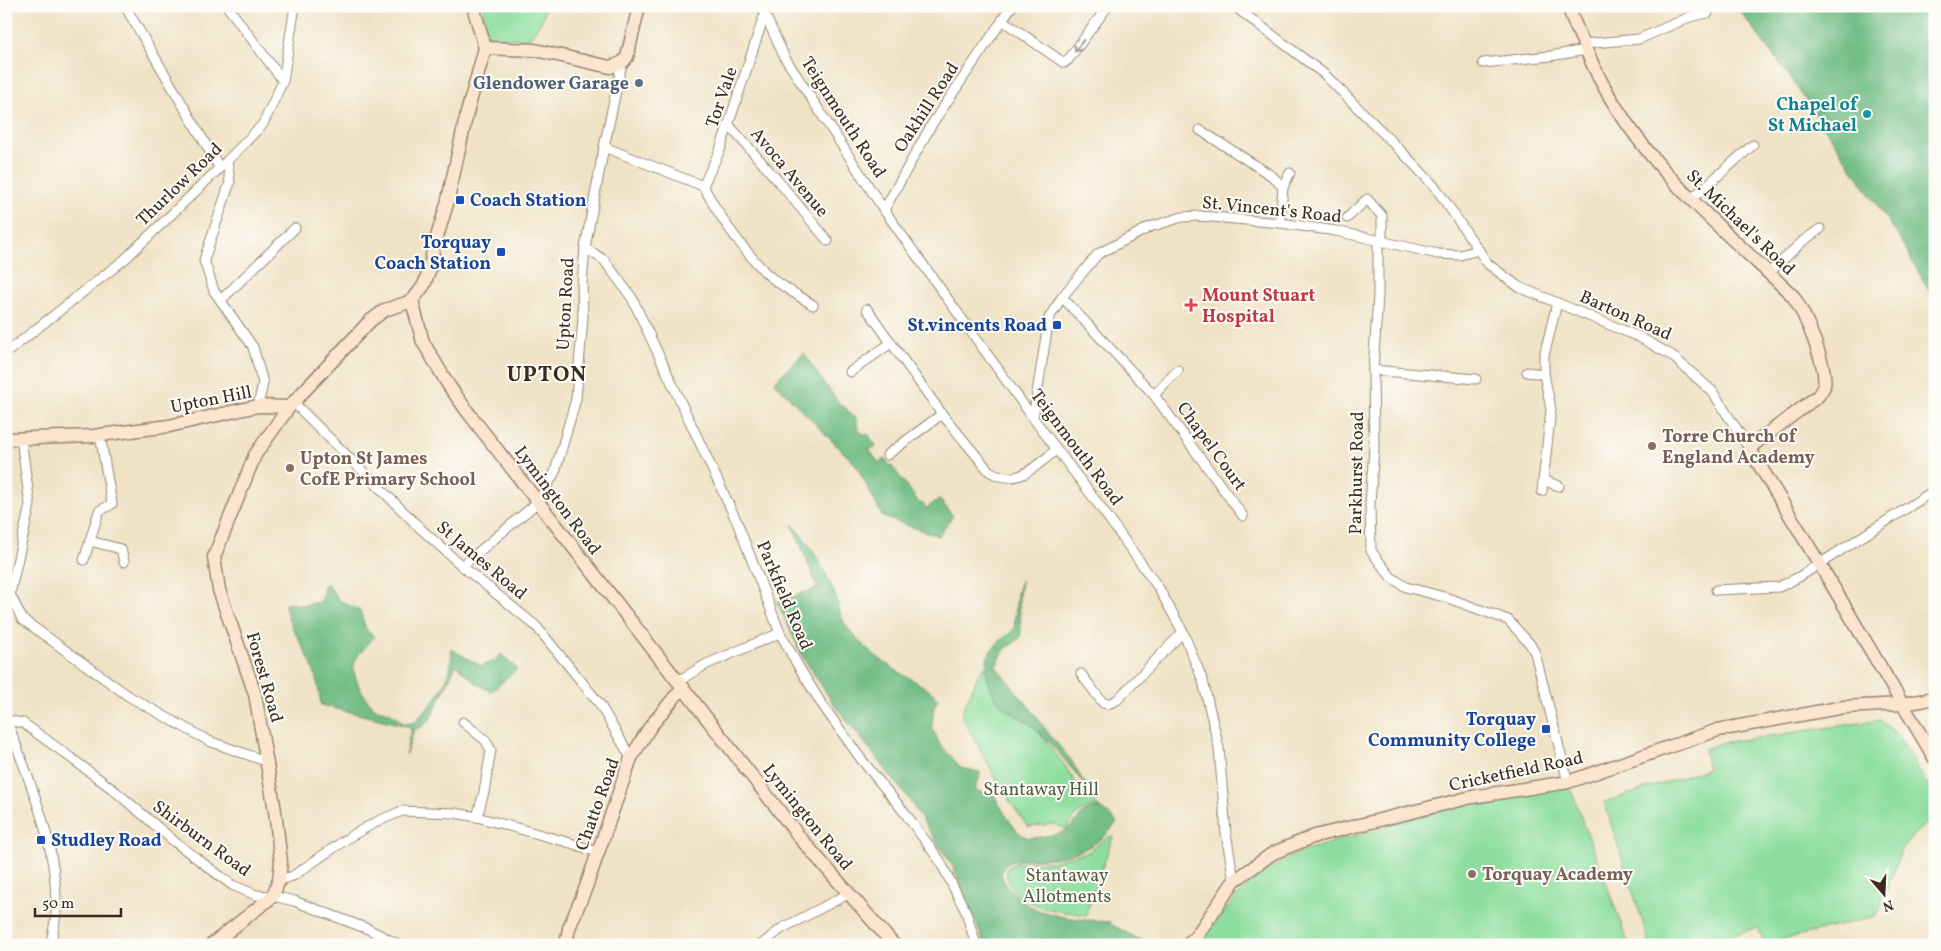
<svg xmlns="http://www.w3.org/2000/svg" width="1941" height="951" font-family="Vollkorn,serif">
  <rect width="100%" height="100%" fill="#fdfcf7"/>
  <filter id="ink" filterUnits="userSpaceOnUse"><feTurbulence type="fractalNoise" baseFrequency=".02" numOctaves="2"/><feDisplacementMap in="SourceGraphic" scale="10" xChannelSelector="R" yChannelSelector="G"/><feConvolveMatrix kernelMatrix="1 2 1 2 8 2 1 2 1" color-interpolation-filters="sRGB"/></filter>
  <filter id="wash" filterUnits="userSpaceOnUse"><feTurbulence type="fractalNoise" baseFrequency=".0096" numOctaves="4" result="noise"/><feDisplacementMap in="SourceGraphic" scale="20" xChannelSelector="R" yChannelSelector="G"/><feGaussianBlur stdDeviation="1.12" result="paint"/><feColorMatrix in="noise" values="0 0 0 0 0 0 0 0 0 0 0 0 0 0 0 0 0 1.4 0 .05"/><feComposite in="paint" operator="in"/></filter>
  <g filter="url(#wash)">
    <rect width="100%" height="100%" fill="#f0e2c5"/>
    <g fill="#8dde9e" stroke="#64845e">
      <path d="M482,6H546L542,20L529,39L487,38Z"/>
      <path d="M986,665L1063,763L1078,786L1099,807C1082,806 1075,816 1066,829L1053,824L1028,827L1002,790L961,714L978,675Z"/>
      <path d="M1880,720L1898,735L1935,797V817L1914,834L1902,849L1877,916L1765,944L1758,927L1702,945H1650L1604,802L1708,769L1704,749L1721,743Z"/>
      <path d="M1568,782L1629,945H1199L1235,898L1251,882L1269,869L1300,852L1455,806Z"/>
      <path d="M1108,837H1113L1086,915C1057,911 1007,907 1006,869L1016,863L1051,862L1088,852Z"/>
    </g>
    <g fill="#72bd85" stroke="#567452">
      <path d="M1736,6H1935V301L1898,236L1790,77Z"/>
      <path d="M804,353L826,387L827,386L842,407L844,406L852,416L854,415C858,420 856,426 861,433L868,434L876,446L869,450L879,463L885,459L890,466L891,465L920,504L922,503L927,508L939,499L953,516L938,536L883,517L856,465L774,382Z"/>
      <path d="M792,524C811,544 823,567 834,592C839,605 839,617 848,628C862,646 881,661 900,673C914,681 928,687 938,699L934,706L932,727L939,743L961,768L980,772C981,779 974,784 976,791L994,795C999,804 1015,834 1026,837C1032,839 1039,837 1045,836C1055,835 1063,834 1070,827C1085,815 1078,810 1101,808L1117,822C1100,847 1070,858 1041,859C1029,860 1013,857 1004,867C995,876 1012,892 1019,898C1037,917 1084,920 1110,922V924L1146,943L1145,945H985L953,867L908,798L833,703L803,657L777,602L818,588Z"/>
      <path d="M1021,580L1019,598L1021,633L1020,638L1004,650L996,667L1030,708L1049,734L1071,760L1081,778L1100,800L1099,801C1077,777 1058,748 1033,727C1023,717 1008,714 999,703C991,693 984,673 987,660C990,645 1005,639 1014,629L1017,592Z"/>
      <path d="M328,584L339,600L360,611L366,629L374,637C368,644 361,651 356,659C348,675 365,697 375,709C380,710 384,710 388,712C399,716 402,729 415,721C435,703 455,677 451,649L481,666L494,661L501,654L517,669L491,692L477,684L456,665L430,720L423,726L414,730L406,754L411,727L321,705C319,689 316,674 309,659C301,641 287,624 285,604L287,603L303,605L319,602L322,599L324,585Z"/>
    </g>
  </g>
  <g filter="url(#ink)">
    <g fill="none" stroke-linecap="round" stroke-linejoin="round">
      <g stroke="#968672" stroke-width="11">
        <g id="street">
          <path d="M125,6L219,167"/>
          <path d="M227,6L283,81"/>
          <path d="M761,6L785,58L884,210L1033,418L1099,505L1158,587L1183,632L1203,681L1219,748L1226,833L1234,881"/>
          <path d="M1012,6L1002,20L1064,63L1068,60L1108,6"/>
          <path d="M1234,6L1324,74L1404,154L1436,188L1488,264L1519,287L1639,337L1671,355L1712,391L1749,448"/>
          <path d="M764,16L720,150L703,186C719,216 741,247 765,272C777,284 798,295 813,305"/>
          <path d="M1583,44L1639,39L1690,17L1708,13"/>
          <path d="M1483,63L1550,56L1586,50"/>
          <path d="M728,124L779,182L828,241"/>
          <path d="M1200,130L1272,176L1283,187L1280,223"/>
          <path d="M604,147L703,186"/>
          <path d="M227,161L230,182L204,260L214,291L253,347L263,383L258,406"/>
          <path d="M1283,187L1290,173"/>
          <path d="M1690,200L1753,145"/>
          <path d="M884,210L932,124L999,25"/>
          <path d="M1347,218L1367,199L1382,216V242"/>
          <path d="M1378,241V296L1373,370L1374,448L1370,504L1371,551L1391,577L1406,587L1448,598L1508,620L1530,644L1535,653L1568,782"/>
          <path d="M585,248L604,260L632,298L737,522L780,633L797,664L821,703L861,759L905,813L940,861L966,912L976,945"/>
          <path d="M1769,273L1803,241L1820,229"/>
          <path d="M1062,297L1154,395L1243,516"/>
          <path d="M221,300L295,228"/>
          <path d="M867,309L942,414L989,471C1018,488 1034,467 1056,450"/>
          <path d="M6,353L125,259L227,161L263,124L283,81L295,6"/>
          <path d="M1373,370L1476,379"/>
          <path d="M850,372L891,343"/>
          <path d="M1527,372L1544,374"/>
          <path d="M1154,395L1178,370"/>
          <path d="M293,402L421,529L462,566L536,626L599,703L631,758"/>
          <path d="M1033,418L1049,318L1062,297L1098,254L1150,227L1182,217L1200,216L1280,223L1336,231L1438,254L1460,255L1479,250"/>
          <path d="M21,438L30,505L10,594L22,619L130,697L209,741L268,762"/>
          <path d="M887,455L942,414"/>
          <path d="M1543,480L1559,486"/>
          <path d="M1542,491L1551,409L1544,374V356L1557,303"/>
          <path d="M90,541L121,549L124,562"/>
          <path d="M84,560L99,511L112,504L100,435"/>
          <path d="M462,566L538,502L555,472L576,399L583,318L582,284L585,248L604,147L622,63"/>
          <path d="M1716,590L1779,587L1799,577L1935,490"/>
          <path d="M1081,674L1103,703L1108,704L1117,700L1183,632"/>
          <path d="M678,681L707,664L780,633"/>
          <path d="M6,720L23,723L59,749L115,791L175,842L232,885L256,895L273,896L294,901L368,929L399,945"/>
          <path d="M7,721C30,783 59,847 56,914C55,924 52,935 51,945"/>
          <path d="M463,722L485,740L491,750L484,792L477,817"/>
          <path d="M279,880L293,876L351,836L378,821L402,811L455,813L477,817L574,844L597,852"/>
          <path d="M761,945L781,929L848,894"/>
        </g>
      </g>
      <g stroke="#968672" stroke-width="15">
        <g id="secondary">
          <path d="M1568,6C1573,22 1581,36 1587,52C1632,157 1713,219 1793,296C1804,312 1828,367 1824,386C1823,389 1820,393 1818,396L1749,448L1819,563L1935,759"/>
          <path d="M485,48L535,50L610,67L622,63L627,57L639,6"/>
          <path d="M412,301L423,342L449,386L470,415L801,839L894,945"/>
          <path d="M412,301L424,285L429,271L433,250L447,204L467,113L485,48L473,6"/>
          <path d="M6,439L93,436L169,426L258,406L289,407L370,321L385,310L412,301"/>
          <path d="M211,945L273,896L279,880L281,862L275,811L255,694L219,590L214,557L255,455L289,407"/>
          <path d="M566,945L569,928L586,887L631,758L650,727L683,687"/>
          <path d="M1186,945L1195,938L1234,881L1273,853L1315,836L1472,797L1568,782L1718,730L1844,707L1902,704L1926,700L1935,696"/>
        </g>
      </g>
      <use href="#street" stroke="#fff" stroke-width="9"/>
      <use href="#secondary" stroke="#fce5cf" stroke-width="12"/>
    </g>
    <defs><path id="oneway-shaft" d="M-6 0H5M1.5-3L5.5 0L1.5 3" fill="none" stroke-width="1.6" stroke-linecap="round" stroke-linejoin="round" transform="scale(1.25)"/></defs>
    <use stroke="#a79f9a" href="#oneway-shaft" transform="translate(1079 46) rotate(126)"/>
  </g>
  <circle fill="#5c6f8a" stroke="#fdfcf7" stroke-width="2" cx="639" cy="83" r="5"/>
  <circle fill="#0f9aa8" stroke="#fdfcf7" stroke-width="2" cx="1867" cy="114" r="5"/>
  <g fill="#1a4fb4" stroke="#fdfcf7" stroke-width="2">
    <rect x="455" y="195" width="10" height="10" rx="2.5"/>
    <rect x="496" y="247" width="10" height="10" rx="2.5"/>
    <rect x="1052" y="320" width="10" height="10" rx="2.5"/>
    <rect x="1541" y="724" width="10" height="10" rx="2.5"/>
    <rect x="36" y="835" width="10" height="10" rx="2.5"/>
  </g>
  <path fill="#e0444e" stroke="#fdfcf7" stroke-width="2" d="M1188.5 297.5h5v5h5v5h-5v5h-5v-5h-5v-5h5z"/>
  <g fill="#8d6e63" stroke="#fdfcf7" stroke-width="2">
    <circle cx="1652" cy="446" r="5"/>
    <circle cx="290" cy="468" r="5"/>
    <circle cx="1472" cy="874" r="5"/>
  </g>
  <g text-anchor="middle" stroke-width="4" stroke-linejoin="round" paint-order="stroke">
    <g font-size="18" font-weight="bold" fill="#4e5e75" stroke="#fdfcf7" text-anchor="end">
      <text x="629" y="89">Glendower Garage</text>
    </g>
    <g font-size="18" fill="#3b2a1e" stroke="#fdfcf7">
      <text transform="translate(721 97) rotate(-71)" y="6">Tor Vale</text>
      <text transform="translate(926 107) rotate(-57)" y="6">Oakhill Road</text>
      <text transform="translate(844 117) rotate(57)" y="6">Teignmouth Road</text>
      <text transform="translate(790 172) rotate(50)" y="6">Avoca Avenue</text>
      <text transform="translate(179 184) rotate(-44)" y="6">Thurlow Road</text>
      <text transform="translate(1272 209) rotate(6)" y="6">St. Vincent's Road</text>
      <text transform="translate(1741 222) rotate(44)" y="6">St. Michael's Road</text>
      <text transform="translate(565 304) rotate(-87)" y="6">Upton Road</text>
      <text transform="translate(1626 315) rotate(24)" y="6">Barton Road</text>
      <text transform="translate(211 399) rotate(-11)" y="6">Upton Hill</text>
      <text transform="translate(1212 446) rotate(54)" y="6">Chapel Court</text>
      <text transform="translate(1077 447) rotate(53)" y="6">Teignmouth Road</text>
      <text transform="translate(1356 473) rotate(-89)" y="6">Parkhurst Road</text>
      <text transform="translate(558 500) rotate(53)" y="6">Lymington Road</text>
      <text transform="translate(482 560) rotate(40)" y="6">St James Road</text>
      <text transform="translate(785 595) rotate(67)" y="6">Parkfield Road</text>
      <text transform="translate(265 677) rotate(74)" y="6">Forest Road</text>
      <text transform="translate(1516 771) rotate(-12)" y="6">Cricketfield Road</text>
      <text transform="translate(597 804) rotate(-70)" y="6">Chatto Road</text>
      <text transform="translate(808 817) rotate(51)" y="6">Lymington Road</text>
      <text transform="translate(202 838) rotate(36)" y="6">Shirburn Road</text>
    </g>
    <g font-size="18" font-weight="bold" fill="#0d838f" stroke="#fdfcf7" text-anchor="end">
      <text x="1857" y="110">Chapel of<tspan x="1857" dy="21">St Michael</tspan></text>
    </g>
    <g font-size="18" font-weight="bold" fill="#164399" stroke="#fdfcf7" text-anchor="end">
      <text x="470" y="206" text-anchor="start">Coach Station</text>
      <text x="491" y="248">Torquay<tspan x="491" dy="21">Coach Station</tspan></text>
      <text x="1047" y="331">St.vincents Road</text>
      <text x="1536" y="725">Torquay<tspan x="1536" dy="21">Community College</tspan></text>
      <text x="51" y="846" text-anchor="start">Studley Road</text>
    </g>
    <g font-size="18" font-weight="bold" fill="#be3a42" stroke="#fdfcf7" text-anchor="start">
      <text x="1202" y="301">Mount Stuart<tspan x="1202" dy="21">Hospital</tspan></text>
    </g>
    <g font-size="18" font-weight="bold" fill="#785e54" stroke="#fdfcf7" text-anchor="start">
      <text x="1662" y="442">Torre Church of<tspan x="1662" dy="21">England Academy</tspan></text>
      <text x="300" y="464">Upton St James<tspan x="300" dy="21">CofE Primary School</tspan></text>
      <text x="1482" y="880">Torquay Academy</text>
    </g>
    <g font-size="18" fill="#546044" stroke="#fdfcf7">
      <text x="1041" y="795">Stantaway Hill</text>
      <text x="1067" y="881">Stantaway<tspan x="1067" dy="21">Allotments</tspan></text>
    </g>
    <g font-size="22" font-weight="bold" letter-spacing="1" fill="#3b2a1e" stroke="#fdfcf7">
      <text x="547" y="381">UPTON</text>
    </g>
  </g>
  <rect width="1941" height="951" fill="none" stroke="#fdfcf7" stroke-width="25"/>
  <g transform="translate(1884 894) rotate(161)" stroke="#fdfcf7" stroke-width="4" paint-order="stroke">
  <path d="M0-4L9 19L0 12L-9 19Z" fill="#3b2a1e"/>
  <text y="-8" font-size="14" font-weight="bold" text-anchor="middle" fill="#3b2a1e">N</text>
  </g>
  <path d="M35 908v8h86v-8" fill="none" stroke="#3b2a1e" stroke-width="2.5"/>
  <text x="42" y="908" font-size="15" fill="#3b2a1e" stroke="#fdfcf7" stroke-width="4" paint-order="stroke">50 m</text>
</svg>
